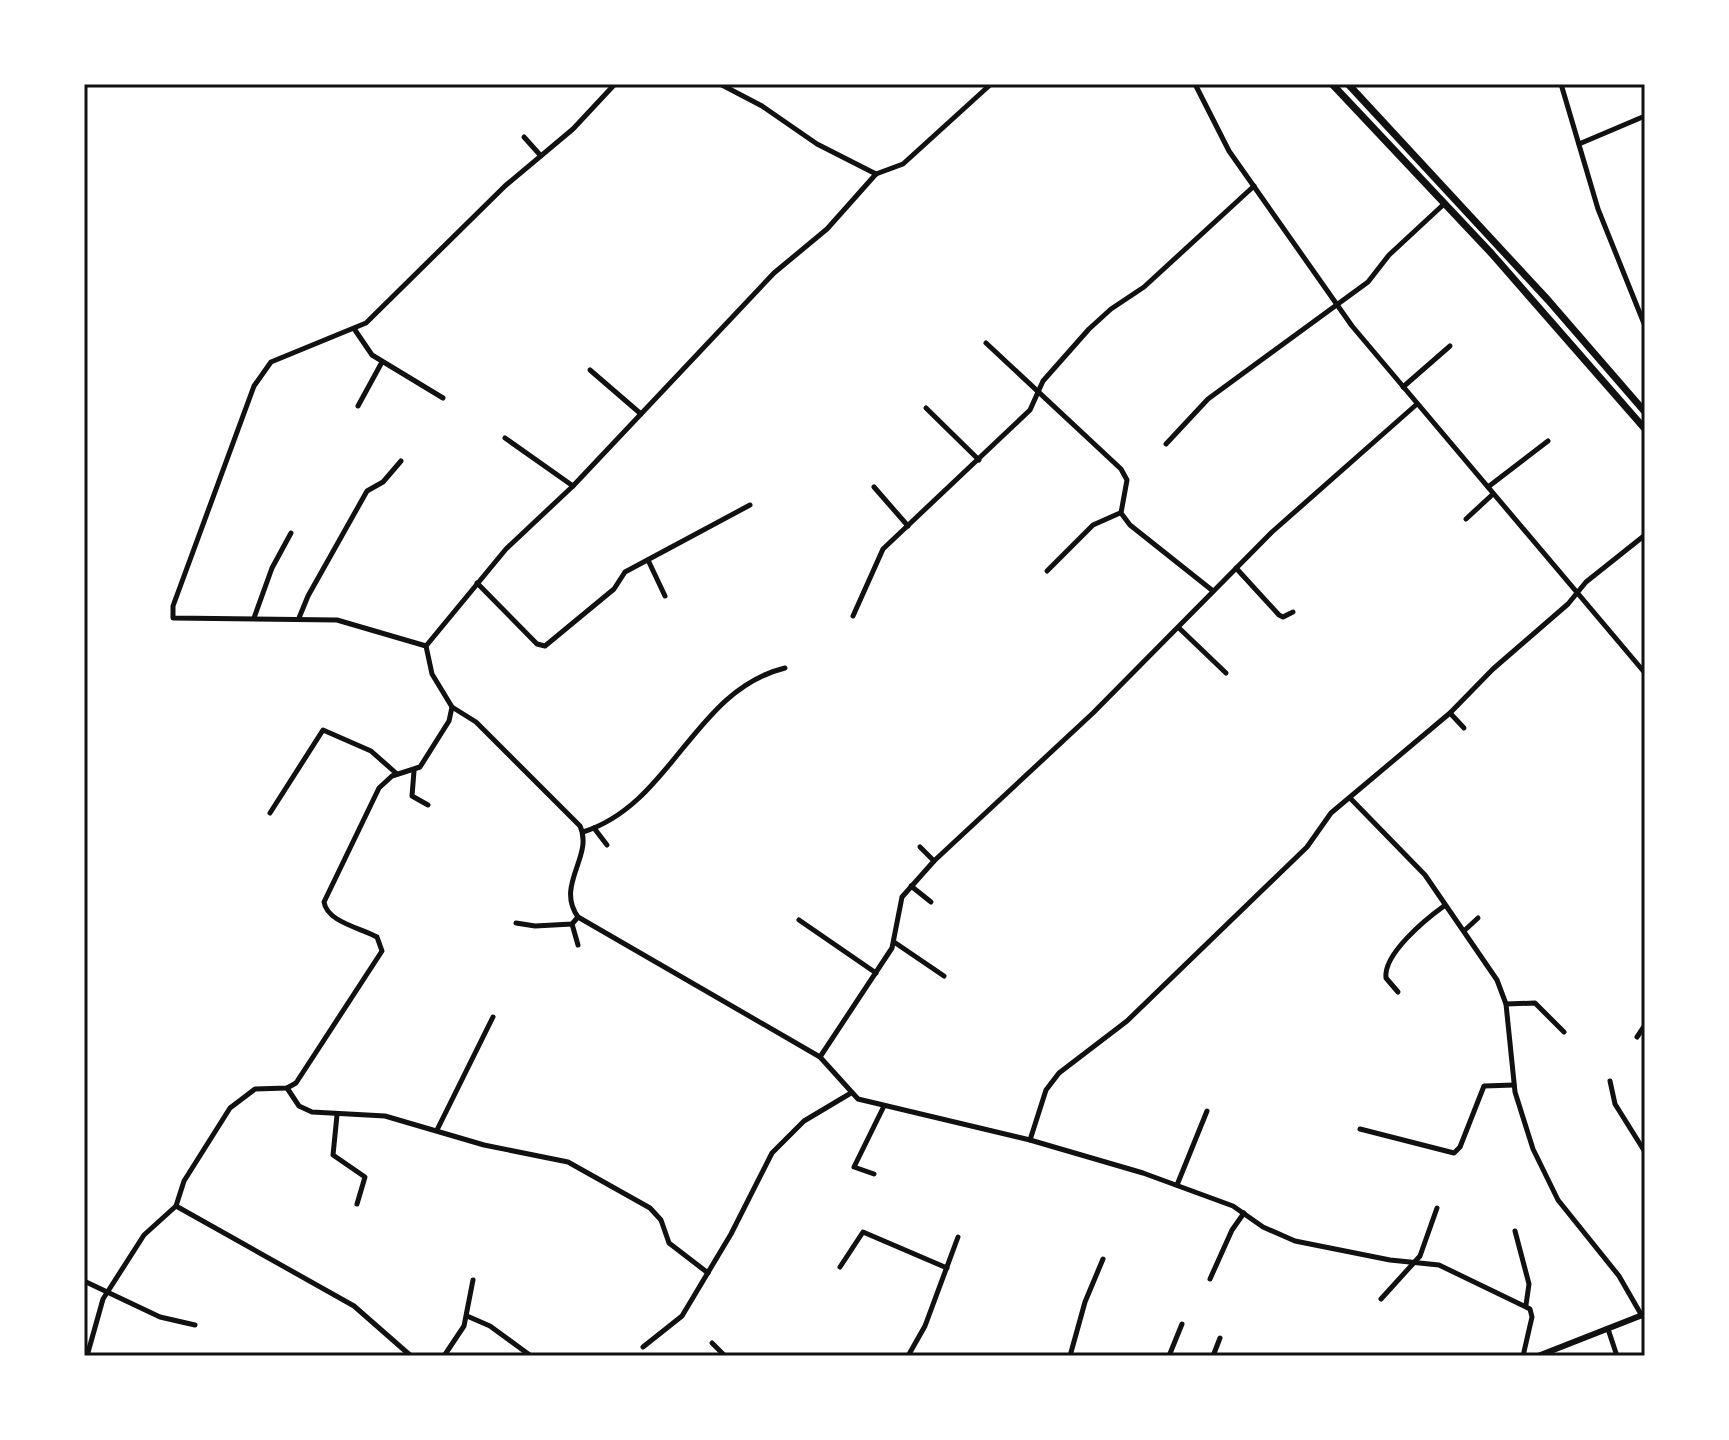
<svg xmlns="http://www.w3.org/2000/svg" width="1729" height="1440" font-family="'Work Sans',sans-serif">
  <rect width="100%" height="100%" fill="#fff"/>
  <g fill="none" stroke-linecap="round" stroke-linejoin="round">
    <g stroke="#111" stroke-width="5">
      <path d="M720,84L762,106L817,144L876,174"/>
      <path d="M1195,84L1229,151L1352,326L1645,673"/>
      <path d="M1561,84L1598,209L1645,326"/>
      <path d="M524,137L541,156"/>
      <path d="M1579,144L1645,116"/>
      <path d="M355,330L372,355L443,398"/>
      <path d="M986,343L1121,469L1127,480L1121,513L1130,525L1213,591"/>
      <path d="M590,370L641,414"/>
      <path d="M1403,387L1450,346"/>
      <path d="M358,406L382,362"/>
      <path d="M926,408L979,460"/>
      <path d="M505,438L573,486"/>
      <path d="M1166,444L1208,399L1368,282L1389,255L1444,204"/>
      <path d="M874,487L908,526"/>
      <path d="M1488,487L1548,441"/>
      <path d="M1466,519L1493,494"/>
      <path d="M648,560L665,596"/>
      <path d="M1236,568L1279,615L1283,617L1293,612"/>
      <path d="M1047,571L1093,525L1120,513"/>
      <path d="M477,583L537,644L545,646L614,589L625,572L750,505"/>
      <path d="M853,616L883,549L1030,410L1043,381L1089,329L1111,309L1144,287L1254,186"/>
      <path d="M254,618L272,568L291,533"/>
      <path d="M299,618L308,596L367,491L383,482L401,461"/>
      <path d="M1179,628L1226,673"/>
      <path d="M426,646L337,620L173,618V606L254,386L271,362L366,323L505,186L573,129L615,84"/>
      <path d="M426,646L506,549L573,486L774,273L827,229L876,174L903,164L991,84"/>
      <path d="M452,707L476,722L580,826C594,856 555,885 578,917L820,1057L858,1099L1030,1140L1143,1173L1233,1206L1263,1227L1295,1241L1390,1260L1439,1265L1530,1309L1532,1317L1523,1356"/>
      <path d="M1450,713L1464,728"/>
      <path d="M414,771L412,796L428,805"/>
      <path d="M1350,798L1425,875L1497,980L1506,1004L1515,1092L1533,1149L1558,1200L1619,1276L1642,1316"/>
      <path d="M270,813L323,730L371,751L397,774"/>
      <path d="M594,828L607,845"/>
      <path d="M583,832C672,804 694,690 785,668"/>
      <path d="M920,847L934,861"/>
      <path d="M911,886L931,902"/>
      <path d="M799,920L876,973"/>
      <path d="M516,923L535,926L572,924L578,917"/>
      <path d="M572,924L578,945"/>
      <path d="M1465,930L1478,918"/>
      <path d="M894,942L944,976"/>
      <path d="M1398,992L1386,978C1383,954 1426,919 1444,906"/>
      <path d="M1506,1004L1535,1003L1564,1032"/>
      <path d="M1637,1037L1645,1025"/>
      <path d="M820,1057L892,948L902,897L934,861L1093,713L1272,532L1417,404"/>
      <path d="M1610,1081L1615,1104L1645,1152"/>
      <path d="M287,1088L299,1106L312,1112L385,1116L484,1145L568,1162L650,1208L661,1220L669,1243L708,1273"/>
      <path d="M337,1115L333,1155L365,1177L357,1204"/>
      <path d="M1360,1129L1454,1153L1460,1147L1484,1086L1514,1085"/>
      <path d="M437,1130L493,1017"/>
      <path d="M1030,1140L1046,1090L1059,1073L1127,1021L1307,847L1331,813L1450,713L1493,669L1568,604L1586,582L1645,535"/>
      <path d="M874,1174L854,1167L884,1106"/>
      <path d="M1177,1185L1207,1111"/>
      <path d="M176,1206L354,1306L411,1356"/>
      <path d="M1515,1231L1529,1284L1526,1305"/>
      <path d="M840,1267L863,1232L947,1268"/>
      <path d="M1210,1279L1232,1230L1244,1213"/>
      <path d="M84,1281L160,1317L195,1325"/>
      <path d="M1381,1299L1420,1256L1437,1208"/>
      <path d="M467,1316L490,1326L531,1356"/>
      <path d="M1608,1329L1617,1356"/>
      <path d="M712,1343L725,1356"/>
      <path d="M643,1347L682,1316L731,1234L772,1153L804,1121L851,1093"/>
      <path d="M87,1356L103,1299L144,1235L176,1206L184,1181L230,1108L255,1089L287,1088L296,1083L382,951L377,937C361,928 327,922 324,902L379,788L392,776L420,767L449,721L452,707L432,674L426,646"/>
      <path d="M444,1356L464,1326L473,1280"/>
      <path d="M908,1356L925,1326L958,1237"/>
      <path d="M1070,1356L1085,1302L1103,1259"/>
      <path d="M1169,1356L1182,1324"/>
      <path d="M1213,1356L1220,1338"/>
    </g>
    <path stroke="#111" stroke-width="6" d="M1538,1356L1645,1314"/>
    <g stroke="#111" stroke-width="7">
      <path d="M1332,84L1492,254L1645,429"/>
      <path d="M1348,84L1548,300L1645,412"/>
    </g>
  </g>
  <rect width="1729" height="1440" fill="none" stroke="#ffffff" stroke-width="172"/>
  <rect x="86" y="86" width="1557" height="1268" fill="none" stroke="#111" stroke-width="3"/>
</svg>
